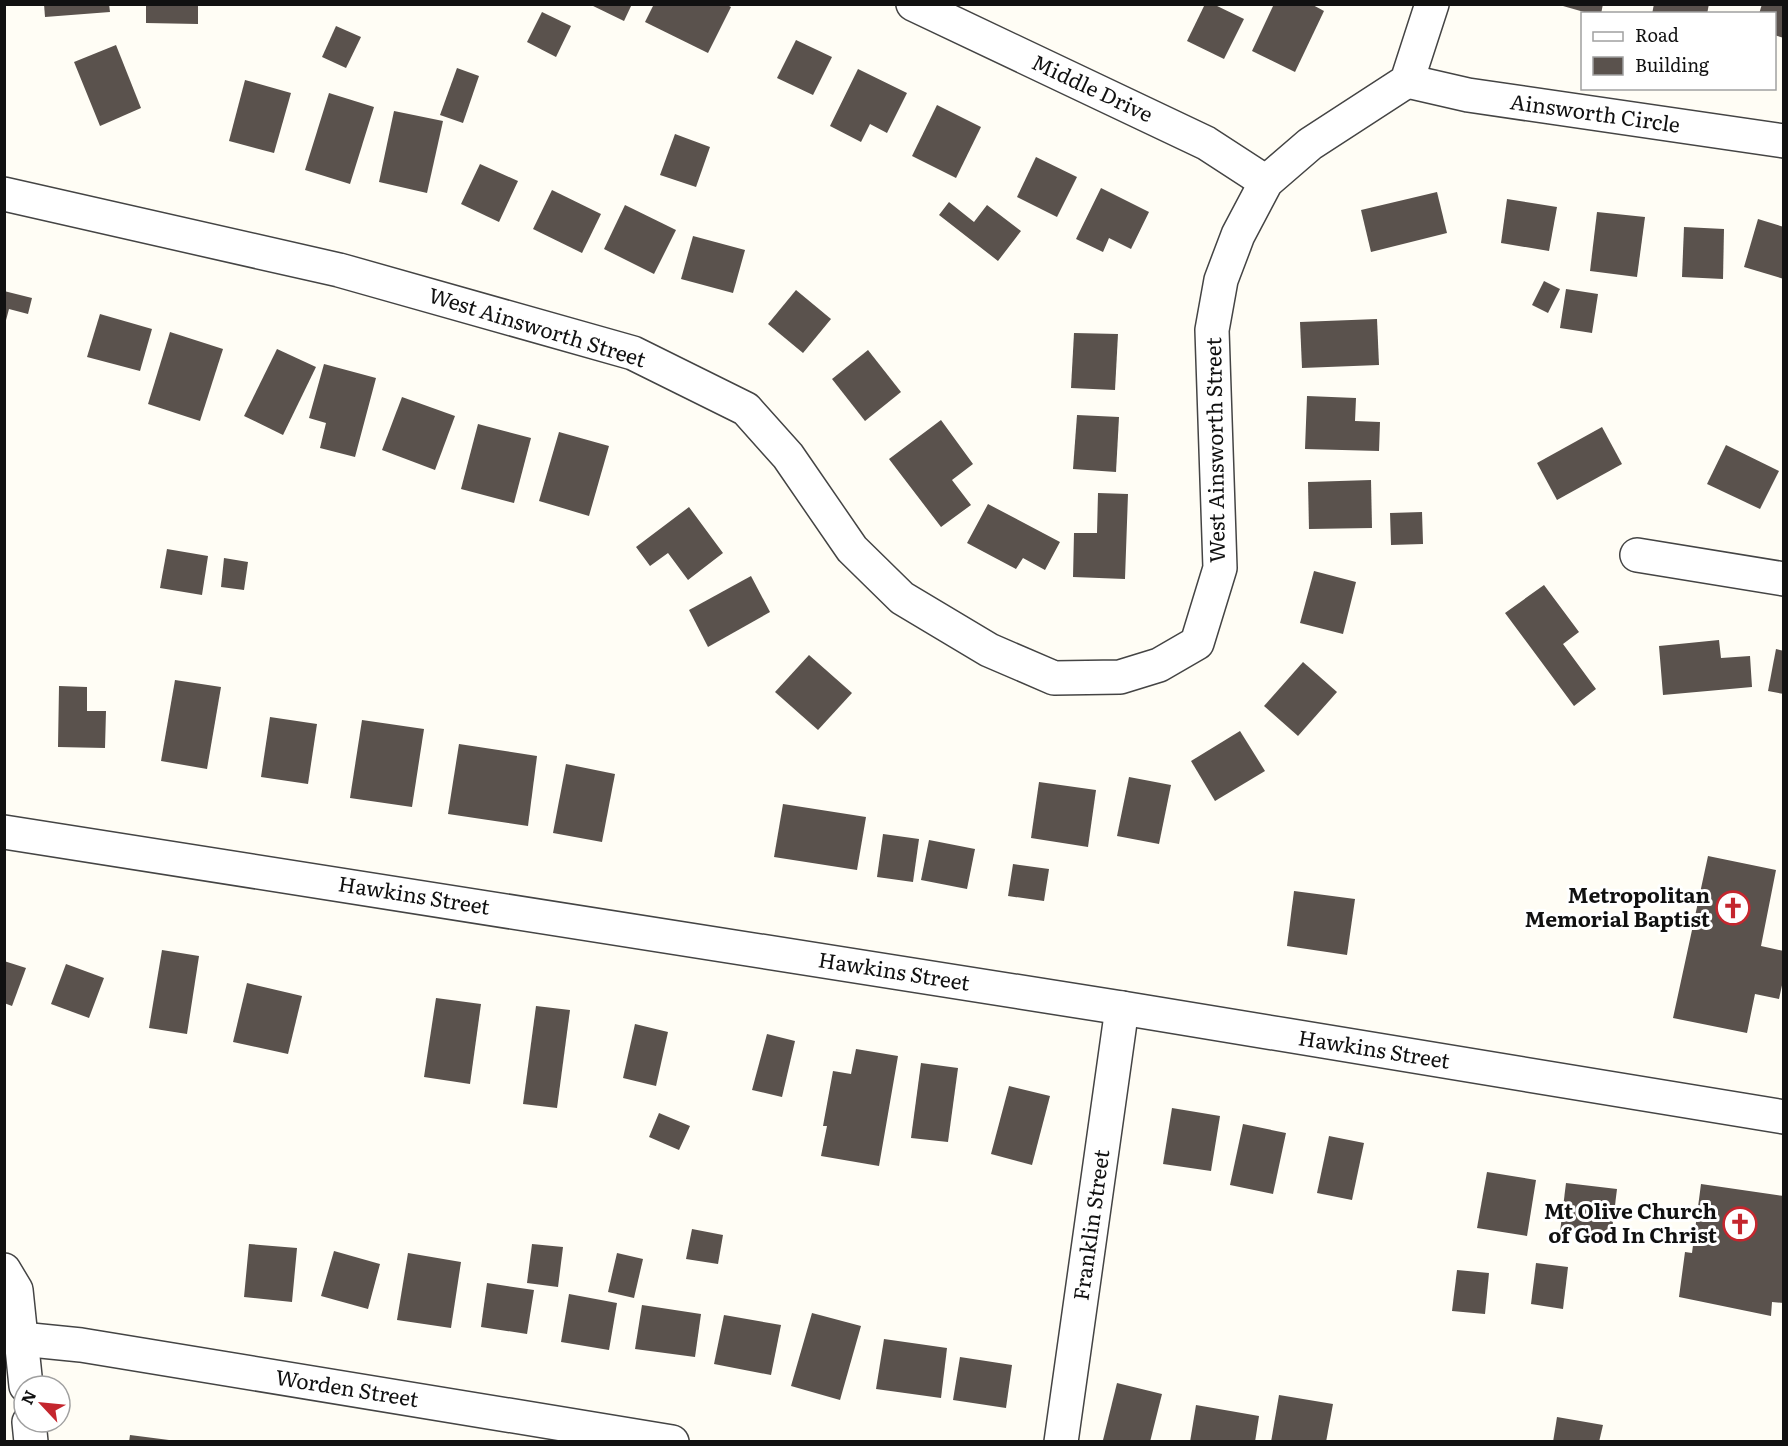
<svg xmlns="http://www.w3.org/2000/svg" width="1788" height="1446" font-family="Literata,serif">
  <rect width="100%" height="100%" fill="#fffdf5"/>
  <g fill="#5a524d">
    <path d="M44,4H109L110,12L45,17Z"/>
    <path d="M146,4H198V24L146,23Z"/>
    <path d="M589,4H632L624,21Z"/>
    <path d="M654,4H725L731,7L708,53L645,22Z"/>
    <path d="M1205,4H1213L1244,19L1224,59L1187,41Z"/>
    <path d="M1274,4H1311L1324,11L1295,72L1252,51Z"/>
    <path d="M1556,4H1603L1601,14H1591Z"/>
    <path d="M1654,4H1709L1707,14H1652Z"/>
    <path d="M1762,4H1784V38L1774,35V14H1759Z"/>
    <path d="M542,12L571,26L556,57L527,42Z"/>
    <path d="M336,26L361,37L346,68L322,57Z"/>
    <path d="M796,40L832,57L813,95L777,78Z"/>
    <path d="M116,45L141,108L100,126L74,62Z"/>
    <path d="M457,68L479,76L463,123L440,115Z"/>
    <path d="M858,69L907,93L887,133L870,124L861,142L830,126Z"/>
    <path d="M245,80L291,93L274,153L229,141Z"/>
    <path d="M329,93L374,107L350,184L305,170Z"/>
    <path d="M937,105L981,127L956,178L912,156Z"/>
    <path d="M394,111L443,121L427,193L379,182Z"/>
    <path d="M675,134L710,147L696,187L660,175Z"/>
    <path d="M1036,157L1077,177L1057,217L1017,197Z"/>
    <path d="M480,164L518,181L499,222L461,204Z"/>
    <path d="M1101,188L1149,212L1131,249L1109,238L1103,252L1076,239Z"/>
    <path d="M552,190L601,214L582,253L533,229Z"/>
    <path d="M1437,192L1447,233L1371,252L1361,210Z"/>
    <path d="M1507,199L1557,207L1549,251L1501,243Z"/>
    <path d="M949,202L974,222L987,205L1021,231L998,261L939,215Z"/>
    <path d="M625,205L676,230L654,274L604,249Z"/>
    <path d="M1597,212L1645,217L1637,277L1590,271Z"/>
    <path d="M1758,219L1784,227V279L1744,267Z"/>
    <path d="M1684,227L1724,229L1723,279L1682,277Z"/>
    <path d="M693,236L745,250L733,293L681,279Z"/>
    <path d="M1544,281L1560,289L1548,313L1532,305Z"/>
    <path d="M1566,289L1598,294L1592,333L1560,328Z"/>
    <path d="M796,290L831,319L803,353L768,324Z"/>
    <path d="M4,291L32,298L28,314L9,309L5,324Z"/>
    <path d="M100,314L152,329L140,371L87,357Z"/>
    <path d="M1377,319L1379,365L1302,368L1300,322Z"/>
    <path d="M170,332L223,349L200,421L148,404Z"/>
    <path d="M1074,333L1118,334L1115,390L1071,388Z"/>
    <path d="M277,349L316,367L283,435L244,416Z"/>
    <path d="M868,350L901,392L865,421L832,379Z"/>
    <path d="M324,364L376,378L355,457L320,448L326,423L309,418Z"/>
    <path d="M1307,396L1356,398L1355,421L1380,422L1379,451L1305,449Z"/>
    <path d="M402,397L455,416L435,470L382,450Z"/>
    <path d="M1077,415L1119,417L1116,472L1073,469Z"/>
    <path d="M941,420L973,464L952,480L971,505L941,527L889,459Z"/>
    <path d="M478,424L531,438L514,503L461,489Z"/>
    <path d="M1602,427L1622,464L1557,500L1537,463Z"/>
    <path d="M559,432L609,446L589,516L539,501Z"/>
    <path d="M1726,445L1779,471L1760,509L1707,484Z"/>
    <path d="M1371,480L1372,528L1309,529L1308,482Z"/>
    <path d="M1098,493L1128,494L1125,579L1073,577L1074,533H1097Z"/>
    <path d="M988,504L1060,542L1045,570L1023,558L1016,569L967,543Z"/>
    <path d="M689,507L723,553L688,580L668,553L650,566L636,547Z"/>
    <path d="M1422,512L1423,544L1391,545L1390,513Z"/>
    <path d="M167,549L208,556L202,595L160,588Z"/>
    <path d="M224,558L248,562L244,590L221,587Z"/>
    <path d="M1314,571L1356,582L1343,634L1300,623Z"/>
    <path d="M751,576L770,612L708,647L689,610Z"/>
    <path d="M1544,585L1579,632L1563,644L1596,689L1574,706L1505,613Z"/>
    <path d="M1719,640L1721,658L1750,656L1752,687L1663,695L1659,646Z"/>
    <path d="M1776,649L1784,651V694L1768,691Z"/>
    <path d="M809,655L852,693L818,730L775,692Z"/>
    <path d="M1303,662L1337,692L1298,736L1264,706Z"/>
    <path d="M175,680L221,687L207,769L161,761Z"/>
    <path d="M59,686L87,687V711H106L105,748L58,747Z"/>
    <path d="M270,717L317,724L308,784L261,777Z"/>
    <path d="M362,720L424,729L412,807L350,798Z"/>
    <path d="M1240,731L1265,771L1215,801L1191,761Z"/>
    <path d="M459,744L537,756L528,826L448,814Z"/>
    <path d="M566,764L615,774L602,842L553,833Z"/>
    <path d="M1129,777L1171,785L1159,844L1117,836Z"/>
    <path d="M1039,782L1096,790L1088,847L1031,838Z"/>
    <path d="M783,804L866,817L857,870L774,857Z"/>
    <path d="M883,834L919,839L913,882L877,877Z"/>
    <path d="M929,840L975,849L967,889L921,880Z"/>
    <path d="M1708,856L1776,870L1761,946L1784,951V976L1779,999L1755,994L1747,1033L1673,1018Z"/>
    <path d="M1013,864L1049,869L1044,901L1008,896Z"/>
    <path d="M1294,891L1355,899L1347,955L1287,946Z"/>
    <path d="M162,950L199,956L187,1034L149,1028Z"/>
    <path d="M4,961L26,968L12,1006L4,1003Z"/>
    <path d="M66,964L104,978L89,1018L51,1004Z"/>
    <path d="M247,983L302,996L288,1054L233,1042Z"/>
    <path d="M436,998L481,1004L470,1084L424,1077Z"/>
    <path d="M536,1006L570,1010L557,1108L523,1104Z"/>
    <path d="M635,1024L668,1032L656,1086L623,1078Z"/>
    <path d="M767,1034L795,1041L782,1097L752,1090Z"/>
    <path d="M856,1049L898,1056L879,1166L821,1156L827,1126H823L833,1071L851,1074Z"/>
    <path d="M921,1063L958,1068L948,1142L911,1138Z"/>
    <path d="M1009,1086L1050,1096L1032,1165L991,1154Z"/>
    <path d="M1172,1108L1220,1116L1211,1171L1163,1164Z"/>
    <path d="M659,1113L690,1126L679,1150L649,1137Z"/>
    <path d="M1243,1124L1286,1133L1273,1194L1230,1185Z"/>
    <path d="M1329,1136L1364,1143L1352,1200L1317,1193Z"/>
    <path d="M1487,1172L1536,1180L1527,1236L1477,1228Z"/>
    <path d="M1566,1183L1617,1189L1611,1238L1560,1232Z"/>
    <path d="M1701,1184L1784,1196V1303L1772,1302L1771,1316L1679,1297L1685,1252L1692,1253Z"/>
    <path d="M692,1229L723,1235L718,1264L686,1259Z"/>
    <path d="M249,1244L297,1248L292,1302L244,1297Z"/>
    <path d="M532,1244L563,1247L558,1287L527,1283Z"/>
    <path d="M334,1251L380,1264L368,1309L321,1296Z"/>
    <path d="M408,1253L461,1262L451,1328L397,1320Z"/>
    <path d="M617,1253L643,1259L634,1298L608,1292Z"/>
    <path d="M1536,1263L1568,1267L1563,1309L1531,1304Z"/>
    <path d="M1457,1270L1489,1273L1485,1314L1452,1311Z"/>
    <path d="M487,1283L534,1290L527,1334L481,1327Z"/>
    <path d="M569,1294L617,1303L609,1350L561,1342Z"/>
    <path d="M642,1305L701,1314L695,1357L635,1349Z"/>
    <path d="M812,1313L861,1326L840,1400L791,1386Z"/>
    <path d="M724,1315L781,1325L771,1375L714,1364Z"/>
    <path d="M884,1339L947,1348L941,1398L876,1389Z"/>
    <path d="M960,1357L1012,1365L1006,1408L953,1400Z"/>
    <path d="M1117,1383L1162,1394L1150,1442H1110L1103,1440Z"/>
    <path d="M1279,1395L1333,1404L1326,1442H1271Z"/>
    <path d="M1196,1405L1259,1416L1255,1442H1190Z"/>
    <path d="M1557,1417L1603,1425L1599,1442H1553Z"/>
    <path d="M130,1435L169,1440L168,1442H129Z"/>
  </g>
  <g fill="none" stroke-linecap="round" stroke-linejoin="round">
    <g stroke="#444" stroke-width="36">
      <g id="minor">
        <path d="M913,4L1206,143L1266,182"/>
        <path d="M1407,81L1468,95L1784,141"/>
        <path d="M4,194L339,270L633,353L746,409L788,456L852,549L902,598L989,650L1054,678L1120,677L1159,665L1197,643L1220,568L1212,330L1221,280L1238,235L1266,182L1310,144L1407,81L1432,4"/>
        <path d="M1637,555L1784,579"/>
        <path d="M4,1270L16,1290L26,1386"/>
        <path d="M21,1339L81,1345L672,1442"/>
        <path d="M29,1422L31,1442"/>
        <path d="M1061,1442L1122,1008"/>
      </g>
    </g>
    <g stroke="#444" stroke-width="36">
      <path id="tertiary" d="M4,832L1122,1008L1784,1117"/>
    </g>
    <use href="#minor" stroke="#fff" stroke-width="33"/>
    <use href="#tertiary" stroke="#fff" stroke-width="33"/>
  </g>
  <defs>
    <g id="church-ring" transform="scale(1.725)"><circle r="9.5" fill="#fff" stroke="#c4262e" stroke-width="1.5"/><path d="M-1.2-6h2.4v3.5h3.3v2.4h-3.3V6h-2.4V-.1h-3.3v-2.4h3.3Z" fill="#c4262e"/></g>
  </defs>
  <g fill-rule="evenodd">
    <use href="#church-ring" x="1733" y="908"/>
    <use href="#church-ring" x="1740" y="1224"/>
  </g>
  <g text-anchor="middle" stroke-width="6" stroke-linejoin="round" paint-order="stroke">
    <g font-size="21" fill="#111" stroke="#fff">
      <text transform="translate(1092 89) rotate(25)" y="7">Middle Drive</text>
      <text transform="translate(1595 114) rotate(8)" y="7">Ainsworth Circle</text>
      <text transform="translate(537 328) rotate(17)" y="7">West Ainsworth Street</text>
      <text transform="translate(1216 450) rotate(-91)" y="7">West Ainsworth Street</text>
      <text transform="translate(414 896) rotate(9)" y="7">Hawkins Street</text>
      <text transform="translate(894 972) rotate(9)" y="7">Hawkins Street</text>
      <text transform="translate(1374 1050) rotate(9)" y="7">Hawkins Street</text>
      <text transform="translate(1092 1225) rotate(-82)" y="7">Franklin Street</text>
      <text transform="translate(347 1389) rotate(9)" y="7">Worden Street</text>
    </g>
    <g font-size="21" font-weight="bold" fill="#111" stroke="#fff" text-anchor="end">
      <text x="1710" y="903">Metropolitan<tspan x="1710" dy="24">Memorial Baptist</tspan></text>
      <text x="1717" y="1219">Mt Olive Church<tspan x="1717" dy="24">of God In Christ</tspan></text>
    </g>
  </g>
  <rect width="1788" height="1446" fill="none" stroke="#111111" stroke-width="12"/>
  <rect x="1581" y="12" width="195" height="78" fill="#ffffff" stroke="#a0a0a0" stroke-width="1.5"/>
  <rect x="1593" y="32" width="30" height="9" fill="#ffffff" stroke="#a0a0a0" stroke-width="1.5"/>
  <text x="1635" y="42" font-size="18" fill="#111111">Road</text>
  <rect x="1593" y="57" width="30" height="18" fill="#5a524d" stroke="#a0a0a0" stroke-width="1.5"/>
  <text x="1635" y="72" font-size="18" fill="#111111">Building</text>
  <g transform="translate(42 1404) rotate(296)"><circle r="28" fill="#ffffff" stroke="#a0a0a0" stroke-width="1.5"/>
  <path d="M0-4.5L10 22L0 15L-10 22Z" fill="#c4262e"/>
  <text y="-9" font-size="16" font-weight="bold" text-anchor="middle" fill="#111111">N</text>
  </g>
</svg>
